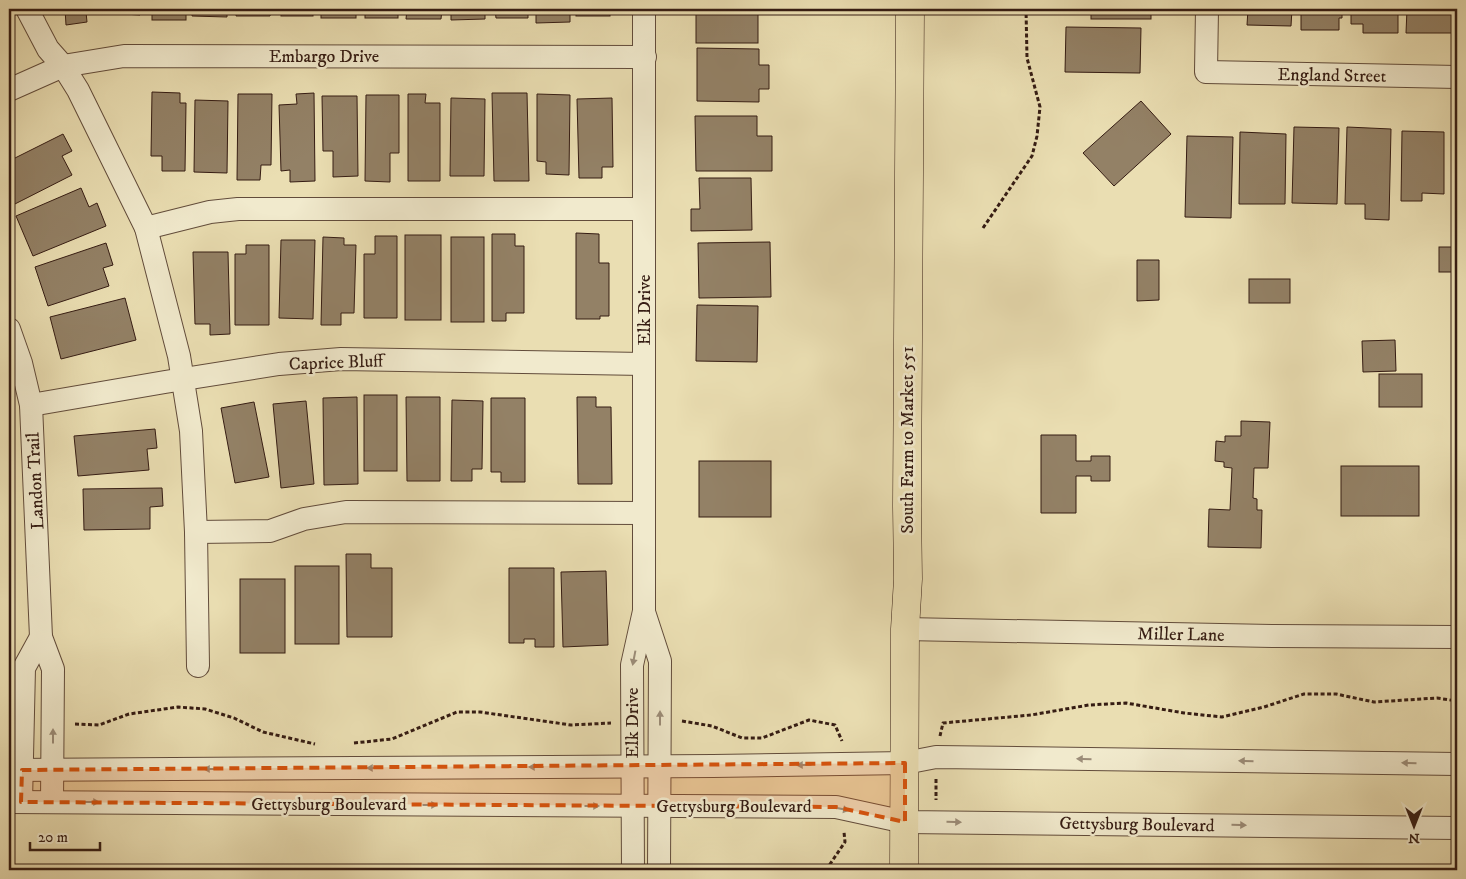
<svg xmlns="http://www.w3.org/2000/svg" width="1466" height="879" font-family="'IM FELL DW Pica',serif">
  <rect width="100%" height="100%" fill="#eadeb2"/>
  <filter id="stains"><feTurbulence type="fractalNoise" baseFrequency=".004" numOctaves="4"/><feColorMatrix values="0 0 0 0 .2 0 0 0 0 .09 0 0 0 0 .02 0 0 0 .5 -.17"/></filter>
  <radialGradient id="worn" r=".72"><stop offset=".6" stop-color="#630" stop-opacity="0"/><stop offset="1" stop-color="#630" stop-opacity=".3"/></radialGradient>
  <g fill="#938166" stroke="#351c13">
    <path d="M65,9H99V10L86,12L87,22L66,25Z"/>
    <path d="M106,9H140V15L123,14V10Z"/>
    <rect x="152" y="9" width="34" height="11"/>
    <path d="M193,9H227V17L192,16Z"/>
    <path d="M237,9H271L270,16H236Z"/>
    <rect x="281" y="9" width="32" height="7"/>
    <rect x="321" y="9" width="35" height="9"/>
    <rect x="365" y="9" width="33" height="9"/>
    <path d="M407,9H442L441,19H406Z"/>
    <path d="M451,9H485V19L451,20Z"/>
    <path d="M495,9H528V18H496Z"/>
    <path d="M536,9H570V22L536,23Z"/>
    <rect x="576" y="9" width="34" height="7"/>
    <rect x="696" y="9" width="62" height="34"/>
    <rect x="1091" y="9" width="60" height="10"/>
    <path d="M1248,9H1292L1291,26L1247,25Z"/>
    <path d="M1301,9H1346V11H1342V18H1339V30H1301Z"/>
    <path d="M1351,9H1398V33H1363V24H1351Z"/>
    <path d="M1407,9H1452V33H1406Z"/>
    <path d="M1066,27L1141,28L1140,73L1065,72Z"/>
    <path d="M697,48L759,49V65H769V89H759V102L697,101Z"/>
    <path d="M152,92L180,93V103H186L185,171H162V156H151Z"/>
    <path d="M314,93L315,181L290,182V170L281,171L279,105L297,104L296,94Z"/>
    <path d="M492,93H527L529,181H494Z"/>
    <path d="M238,94H272L271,165H261L260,180H237Z"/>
    <path d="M408,94H426L425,103H440V181H408Z"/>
    <path d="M537,94L570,95L569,175L546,174V162L537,161Z"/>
    <path d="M366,95H399V153H390V182L365,181Z"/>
    <path d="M322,96H357L358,176L333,177V151H323Z"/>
    <path d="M451,98L485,99L484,176H450Z"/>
    <path d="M612,98L613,167H602V178H579L577,99Z"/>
    <path d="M195,100L228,101L227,173L194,172Z"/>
    <path d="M1141,101L1171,134L1114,186L1083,153Z"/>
    <path d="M695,116H757V136H772V171H696Z"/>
    <path d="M1294,127L1339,128L1337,204L1292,203Z"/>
    <path d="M1347,127L1391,129L1389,220L1365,219V204H1345Z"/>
    <path d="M1453,129H1457V202H1452Z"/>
    <path d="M1402,131L1444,132V194L1422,193V201H1401Z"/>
    <path d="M1240,132L1286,134L1285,204H1239Z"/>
    <path d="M63,134L72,151L62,156L72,175L9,207V161Z"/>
    <path d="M1187,136L1233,137L1231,218L1185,217Z"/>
    <path d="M699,178H751L752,230L691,231V209H700Z"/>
    <path d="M81,188L89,207L97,203L106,226L33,256L16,216Z"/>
    <path d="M576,233L599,234V263H609V316H600V319H576Z"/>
    <path d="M492,234H515V246H524V313H506V321H492Z"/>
    <rect x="405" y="235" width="36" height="85"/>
    <path d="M375,236H397V318H364V254H375Z"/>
    <path d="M323,237L344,238V245H356L354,313H341V325H321Z"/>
    <rect x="451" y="237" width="33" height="85"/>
    <path d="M281,240H315L313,319L279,318Z"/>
    <path d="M770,242L771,297L699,298L698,243Z"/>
    <path d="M106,243L113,265L103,268L109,286L48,306L35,267Z"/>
    <path d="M246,245H269V325H235V254H246Z"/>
    <rect x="1439" y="247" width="18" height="25"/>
    <path d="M193,252H228L230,334L210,335V324H195Z"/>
    <path d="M1137,260H1159V300L1137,301Z"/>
    <rect x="1249" y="279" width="41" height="24"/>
    <path d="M125,298L136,340L61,359L50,317Z"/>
    <path d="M697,305L758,306L757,362L696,361Z"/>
    <path d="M1395,340L1396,371L1363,372L1362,341Z"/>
    <rect x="1379" y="374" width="43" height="33"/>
    <rect x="364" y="395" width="33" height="76"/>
    <path d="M357,397L358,484L324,485L323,398Z"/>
    <path d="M406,397H440V481H407Z"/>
    <path d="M577,397H596V407H611L612,484H578Z"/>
    <path d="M491,398H525V482H501V472H491Z"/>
    <path d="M452,400L483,401L482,469H472V481H451Z"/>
    <path d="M306,401L314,484L281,488L273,404Z"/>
    <path d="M254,402L269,477L235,483L221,408Z"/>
    <path d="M1241,421L1270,422L1268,468H1254L1253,498L1257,499V510H1262L1261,548L1208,547L1209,509L1230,510L1232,468L1224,467V462L1215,461L1216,441L1225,442V436H1241Z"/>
    <path d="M155,429L157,448L147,449L149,470L78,476L74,436Z"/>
    <path d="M1041,435H1076V461H1091V456H1110V481H1091V476H1076V513H1041Z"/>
    <rect x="699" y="461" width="72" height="56"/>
    <rect x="1341" y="466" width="78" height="50"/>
    <path d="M162,488L163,506L150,507V529L84,530L83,489Z"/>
    <path d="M1455,503H1457V551H1454Z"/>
    <path d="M346,554H371V568H392V637H347Z"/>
    <rect x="295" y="566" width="44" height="78"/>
    <path d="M509,568H554V647H535V639H524V643H509Z"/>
    <path d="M606,571L608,645L563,647L561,572Z"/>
    <rect x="240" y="579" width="45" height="74"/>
  </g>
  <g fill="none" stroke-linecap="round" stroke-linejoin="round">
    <g stroke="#624c3b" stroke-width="24">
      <g id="minor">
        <path d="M27,9L48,49L63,66L78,90L146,228L179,356L191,431L196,532L198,666"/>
        <path d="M1207,9L1206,72L1457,77"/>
        <path d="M9,90L63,66L124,56L645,57"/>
        <path d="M146,228L210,212L238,209H644"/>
        <path d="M9,329L21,363L31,405L41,637L53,669L52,802"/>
        <path d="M31,405L165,382L279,364L341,359L644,364"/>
        <path d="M196,532L270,531L304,519L346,512L644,513"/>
        <path d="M644,612L660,661L659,870"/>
        <path d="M905,629L1275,636L1457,637"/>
        <path d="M9,770L713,766L905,763L936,757L1457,764"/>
        <path d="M9,802L836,807L905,822L1457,828"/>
        <path d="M21,802L24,668L41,637"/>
        <path d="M633,870L632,665L644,611V9"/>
      </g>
    </g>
    <g stroke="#351c13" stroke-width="29">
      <path id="major" d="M904,870L905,629L908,579L907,506L910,9"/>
    </g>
    <g stroke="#351c13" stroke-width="3" stroke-dasharray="4 2.5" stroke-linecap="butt">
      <path d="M983,228L1032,156L1037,136L1040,107L1027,58L1026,9"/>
      <path d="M682,721L712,726L742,738H762L809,720L835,725L842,741"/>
      <path d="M75,724L99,725L129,714L178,707L205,709L234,718L263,732L315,744"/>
      <path d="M940,736L943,723L1031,715L1089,705L1126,703L1184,713L1222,717L1264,707L1304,694H1336L1374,702L1437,698L1457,701"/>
      <path d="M354,743L392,739L457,712H480L571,725L611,723"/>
      <path d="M936,779V800"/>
      <path d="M826,870L845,842L844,832"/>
    </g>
    <use href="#minor" stroke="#f1eacd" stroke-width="22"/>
    <use href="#major" stroke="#eadeb2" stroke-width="28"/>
  </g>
  <defs><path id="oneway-solid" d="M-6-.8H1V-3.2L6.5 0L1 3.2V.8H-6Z" transform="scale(1.25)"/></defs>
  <g fill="#9c8d79">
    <use href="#oneway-solid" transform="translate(634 658) rotate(101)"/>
    <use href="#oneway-solid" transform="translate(660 718) rotate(-90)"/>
    <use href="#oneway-solid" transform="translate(53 736) rotate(-90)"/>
    <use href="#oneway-solid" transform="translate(1084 759) rotate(-179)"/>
    <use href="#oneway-solid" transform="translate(1246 761) rotate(-179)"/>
    <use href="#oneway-solid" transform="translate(1409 763) rotate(-179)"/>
    <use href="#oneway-solid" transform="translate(804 765) rotate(179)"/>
    <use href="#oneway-solid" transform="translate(536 767) rotate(180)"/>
    <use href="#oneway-solid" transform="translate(374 768) rotate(180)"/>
    <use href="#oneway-solid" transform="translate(211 769) rotate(180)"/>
    <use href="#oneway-solid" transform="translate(92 802)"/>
    <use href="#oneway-solid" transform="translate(430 805)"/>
    <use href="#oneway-solid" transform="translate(592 806)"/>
    <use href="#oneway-solid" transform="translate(842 809) rotate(11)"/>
    <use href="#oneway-solid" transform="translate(954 822) rotate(1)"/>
    <use href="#oneway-solid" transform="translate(1239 825) rotate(1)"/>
  </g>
  <path fill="#d6530d" fill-opacity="0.2" stroke="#d6530d" stroke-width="4" stroke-dasharray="10 6" stroke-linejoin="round" d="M905,763V822L836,807L21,802L22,770Z"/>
  <g text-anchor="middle" stroke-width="5" stroke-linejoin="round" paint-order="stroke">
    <g font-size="18" fill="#351c13" stroke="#f1eacd">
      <text x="324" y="62">Embargo Drive</text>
      <text transform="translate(1332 75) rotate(1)" y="6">England Street</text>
      <text transform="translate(644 310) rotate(-90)" y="6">Elk Drive</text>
      <text transform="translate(336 362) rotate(-2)" y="6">Caprice Bluff</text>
      <text transform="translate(907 440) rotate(-90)" y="6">South Farm to Market 551</text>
      <text transform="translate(35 481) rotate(-93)" y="6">Landon Trail</text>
      <text transform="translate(1181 634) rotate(1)" y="6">Miller Lane</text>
      <text transform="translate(632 723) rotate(-90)" y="6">Elk Drive</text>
      <text x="329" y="810">Gettysburg Boulevard</text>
      <text x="734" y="812">Gettysburg Boulevard</text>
      <text transform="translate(1137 824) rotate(1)" y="6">Gettysburg Boulevard</text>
    </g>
  </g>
  <rect width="1466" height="879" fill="none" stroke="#eadeb2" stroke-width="30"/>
  <rect x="10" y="10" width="1446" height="859" fill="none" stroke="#351c13" stroke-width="2.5"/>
  <rect x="15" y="15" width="1436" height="849" fill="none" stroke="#351c13"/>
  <g transform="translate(1414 826) rotate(180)" stroke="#f1eacd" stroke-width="4" paint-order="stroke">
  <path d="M0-4L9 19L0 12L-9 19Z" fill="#351c13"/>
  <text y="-8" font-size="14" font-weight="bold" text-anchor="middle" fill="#351c13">N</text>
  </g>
  <path d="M30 842v8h70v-8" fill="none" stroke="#351c13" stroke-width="2.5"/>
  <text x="38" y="842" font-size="15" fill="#351c13" stroke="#f1eacd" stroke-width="4" paint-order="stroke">20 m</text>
  <rect width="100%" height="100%" filter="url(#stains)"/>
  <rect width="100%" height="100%" fill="url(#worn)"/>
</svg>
